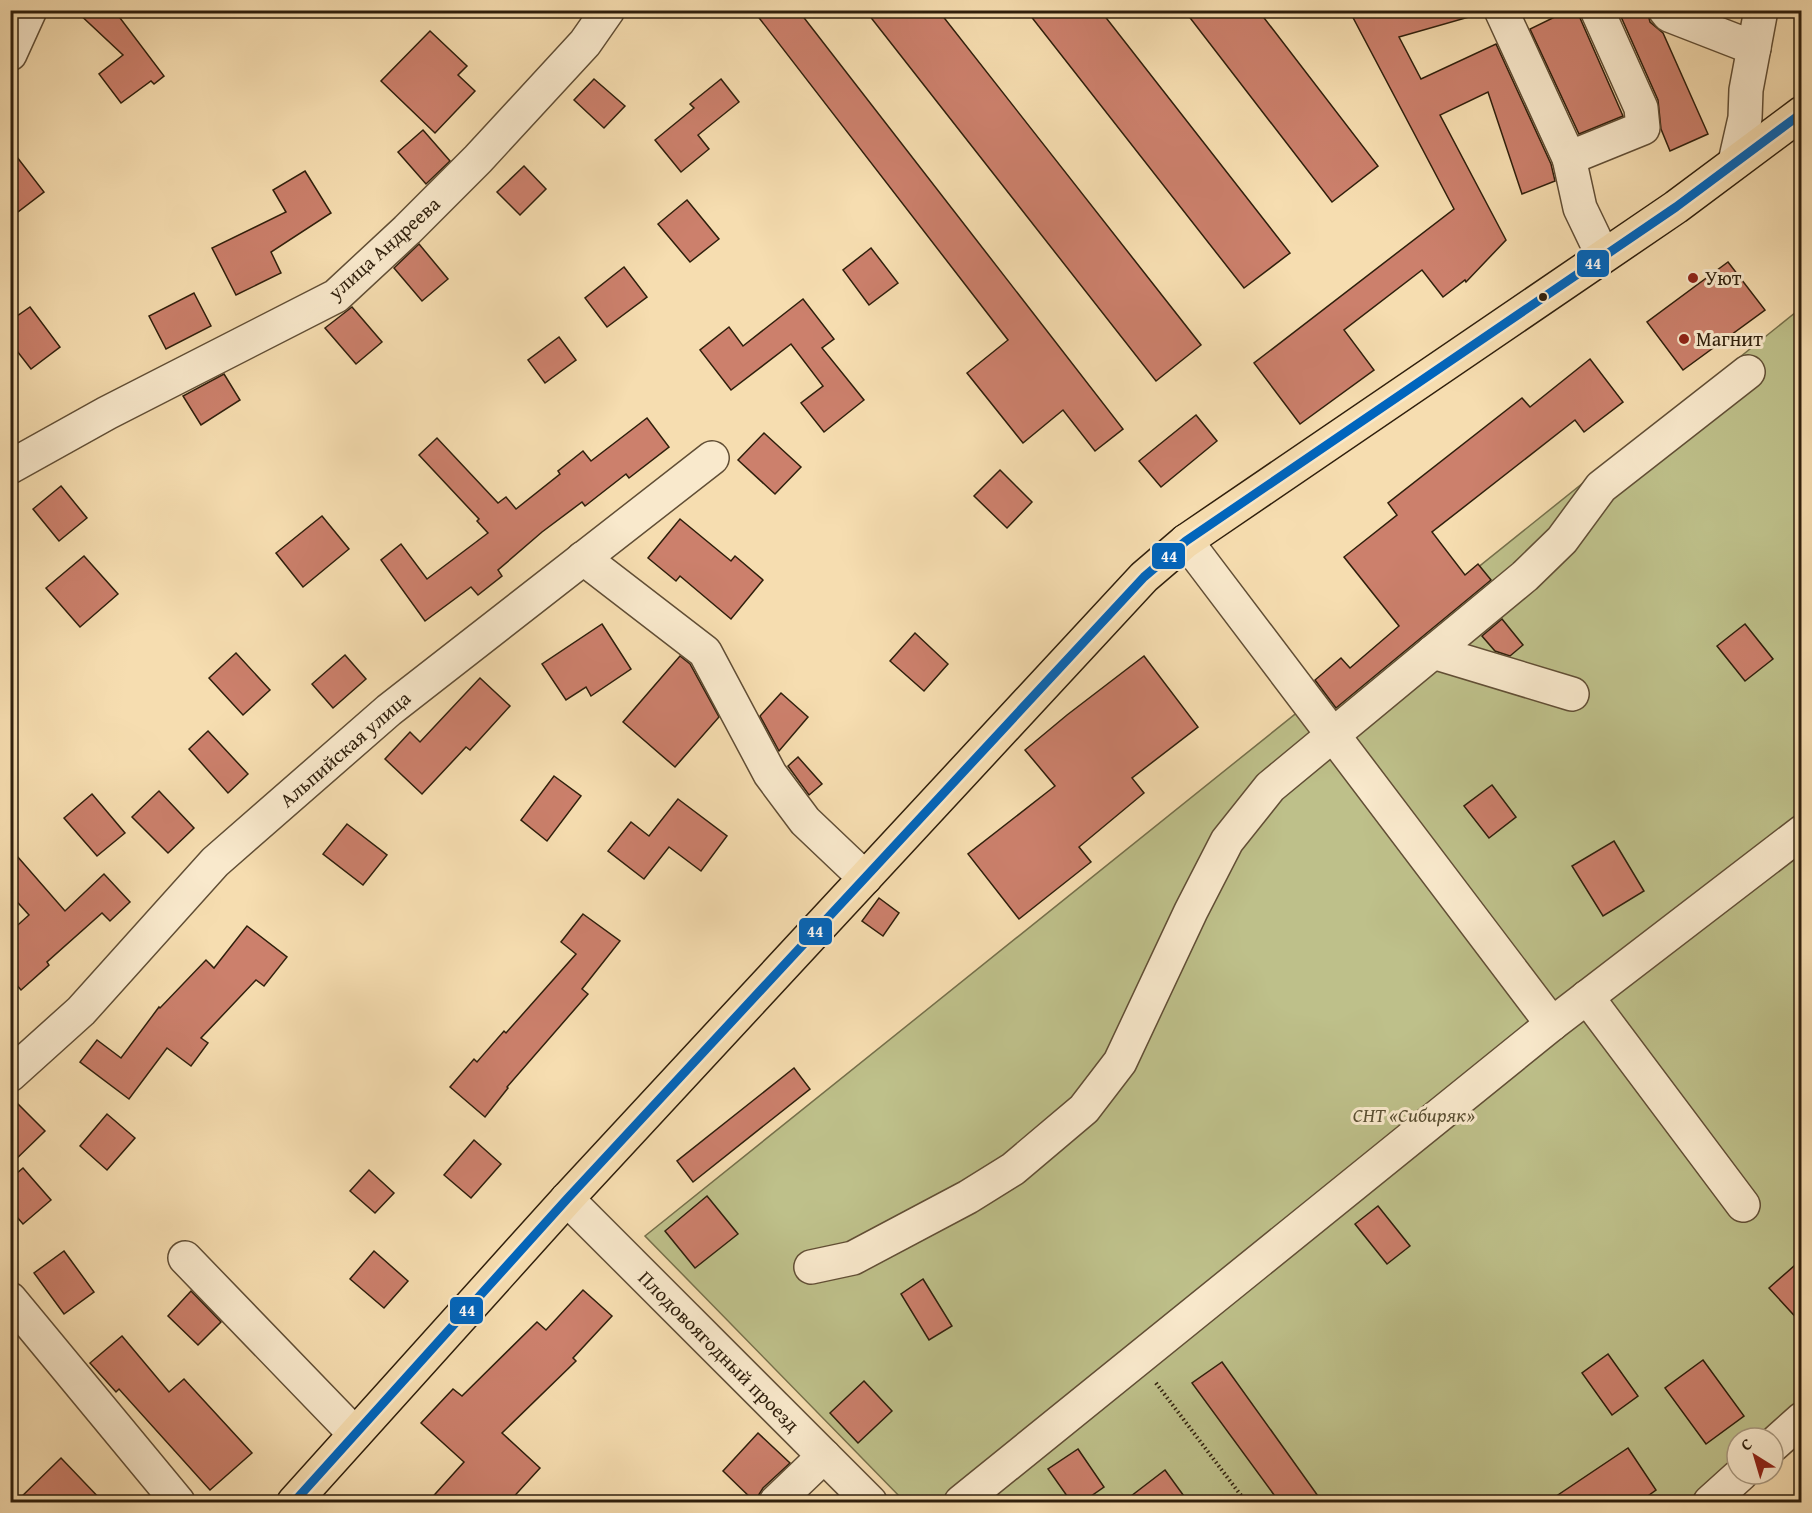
<svg xmlns="http://www.w3.org/2000/svg" width="1812" height="1513" font-family="'Gentium Book Plus',serif">
  <rect width="100%" height="100%" fill="#f6ddb0"/>
  <filter id="stains"><feTurbulence type="fractalNoise" baseFrequency=".00333" numOctaves="4"/><feColorMatrix values="0 0 0 0 .2 0 0 0 0 .09 0 0 0 0 .02 0 0 0 .5 -.17"/></filter>
  <radialGradient id="worn" r=".72"><stop offset=".6" stop-color="#630" stop-opacity="0"/><stop offset="1" stop-color="#630" stop-opacity=".3"/></radialGradient>
  <path fill="#bec08a" stroke="#76704b" stroke-width="1.5" d="M1801,308V1398L1758,1438H1737V1457L1687,1502H905L645,1236Z"/>
  <g fill="#cc806c" stroke="#2f1f0c" stroke-width="1.5">
    <path d="M75,10H114L164,76L154,84L151,81L121,103L99,74L123,55Z"/>
    <path d="M753,10H798L1123,429L1095,451L1063,410L1023,443L967,373L1008,340Z"/>
    <path d="M865,10H938L1201,345L1156,381Z"/>
    <path d="M1026,10H1100L1290,253L1244,288Z"/>
    <path d="M1184,10H1258L1378,166L1332,202Z"/>
    <path d="M1349,10H1468L1469,17L1399,37L1421,79L1496,44L1551,164L1555,181L1522,194L1488,92L1440,115L1506,240L1466,282L1465,280L1443,297L1422,270L1344,330L1374,370L1300,424L1254,363L1454,209Z"/>
    <path d="M1569,10H1579L1580,18L1623,116L1579,134L1530,29Z"/>
    <path d="M1618,10H1647L1650,22L1663,33L1708,134L1670,151L1661,129L1658,100Z"/>
    <path d="M430,31L467,66L458,75L475,91L435,133L381,81Z"/>
    <path d="M594,79L625,106L604,128L574,100Z"/>
    <path d="M721,79L739,102L698,135L709,149L681,172L655,140L694,108L690,104Z"/>
    <path d="M423,130L450,161L426,184L398,152Z"/>
    <path d="M10,148L44,192L10,218Z"/>
    <path d="M524,166L546,189L520,215L497,192Z"/>
    <path d="M305,171L331,213L271,252L281,273L236,295L212,248L286,212L273,190Z"/>
    <path d="M687,200L719,239L690,262L658,224Z"/>
    <path d="M419,244L448,279L422,301L394,268Z"/>
    <path d="M871,248L898,283L869,305L843,270Z"/>
    <path d="M1728,262L1765,310L1683,370L1647,322Z"/>
    <path d="M624,267L647,297L607,327L585,298Z"/>
    <path d="M194,293L211,326L166,349L149,316Z"/>
    <path d="M803,299L834,339L822,348L864,400L824,432L801,403L823,386L791,344L731,390L700,350L729,327L743,346Z"/>
    <path d="M30,307L60,347L31,369L10,342V321Z"/>
    <path d="M352,307L382,342L356,364L325,328Z"/>
    <path d="M559,337L576,360L545,383L528,360Z"/>
    <path d="M1590,359L1623,402L1584,432L1575,420L1432,532L1465,575L1478,564L1491,580L1336,708L1315,680L1341,658L1350,668L1399,626L1344,557L1397,515L1388,503L1522,398L1530,407Z"/>
    <path d="M224,374L240,400L201,425L183,396Z"/>
    <path d="M1196,415L1217,441L1161,487L1139,461Z"/>
    <path d="M647,418L669,447L629,478L626,474L585,506L582,502L542,532L498,570L502,576L478,595L471,587L425,621L381,560L401,544L427,579L488,533L477,521L479,519L419,455L437,438L498,503L506,497L516,509L560,474L558,471L583,451L591,461Z"/>
    <path d="M764,433L801,467L775,494L738,460Z"/>
    <path d="M1000,470L1032,502L1007,528L974,496Z"/>
    <path d="M61,486L87,518L59,541L33,509Z"/>
    <path d="M322,516L349,549L303,587L276,553Z"/>
    <path d="M680,519L731,561L735,556L763,580L731,619L680,576L676,581L648,558Z"/>
    <path d="M84,556L118,594L80,627L46,588Z"/>
    <path d="M1502,619L1523,645L1510,656L1495,651L1482,636Z"/>
    <path d="M602,624L631,669L591,696L586,687L566,700L542,664Z"/>
    <path d="M1745,624L1773,659L1745,681L1717,646Z"/>
    <path d="M915,633L948,664L924,691L890,661Z"/>
    <path d="M236,653L270,690L243,715L209,678Z"/>
    <path d="M345,655L366,679L333,708L312,684Z"/>
    <path d="M680,656L690,664L719,717L675,767L623,722Z"/>
    <path d="M1144,656L1198,727L1132,778L1144,793L1079,847L1091,862L1019,919L968,854L1055,786L1025,750L1067,715Z"/>
    <path d="M480,678L510,706L470,750L466,747L422,794L385,759L410,732L420,742Z"/>
    <path d="M781,693L808,717L779,751L760,716Z"/>
    <path d="M208,731L248,774L228,793L189,749Z"/>
    <path d="M798,757L822,784L809,795L788,766Z"/>
    <path d="M554,776L581,796L547,841L521,820Z"/>
    <path d="M1492,785L1516,817L1489,838L1464,806Z"/>
    <path d="M159,791L194,828L168,853L132,817Z"/>
    <path d="M92,794L125,833L97,856L64,818Z"/>
    <path d="M678,799L727,836L701,871L669,847L644,879L608,851L631,822L649,836Z"/>
    <path d="M347,824L387,855L363,885L323,854Z"/>
    <path d="M1614,841L1644,891L1603,916L1572,866Z"/>
    <path d="M10,848L65,911L104,874L130,902L110,921L102,913L47,962L49,965L21,990L10,977V932L29,915L10,894Z"/>
    <path d="M879,898L899,913L883,936L862,921Z"/>
    <path d="M583,914L620,941L582,989L588,994L507,1087L508,1088L485,1117L450,1087L474,1059L477,1062L504,1031L506,1033L576,954L561,942Z"/>
    <path d="M247,926L287,957L264,986L256,980L201,1038L208,1043L191,1066L167,1048L129,1099L80,1062L97,1040L121,1058L159,1007L160,1008L206,960L214,968Z"/>
    <path d="M794,1068L810,1089L693,1182L677,1161Z"/>
    <path d="M10,1096L45,1131L10,1165Z"/>
    <path d="M107,1114L135,1138L107,1170L80,1146Z"/>
    <path d="M474,1140L501,1164L471,1198L444,1175Z"/>
    <path d="M23,1168L51,1200L23,1224L10,1209V1179Z"/>
    <path d="M369,1170L394,1193L375,1213L350,1191Z"/>
    <path d="M707,1196L738,1234L695,1268L665,1231Z"/>
    <path d="M1378,1206L1410,1246L1387,1264L1355,1224Z"/>
    <path d="M64,1251L94,1292L64,1314L34,1273Z"/>
    <path d="M374,1251L408,1281L384,1308L350,1279Z"/>
    <path d="M1802,1259V1324L1769,1288Z"/>
    <path d="M923,1279L952,1326L929,1340L901,1294Z"/>
    <path d="M583,1290L612,1316L573,1358L576,1361L502,1433L540,1468L508,1503H427L464,1462L421,1423L453,1389L462,1396L537,1322L546,1330Z"/>
    <path d="M191,1291L221,1322L198,1345L168,1316Z"/>
    <path d="M122,1336L169,1392L184,1379L252,1453L210,1490L119,1389L116,1392L90,1363Z"/>
    <path d="M1608,1354L1638,1396L1612,1415L1582,1373Z"/>
    <path d="M1703,1360L1744,1416L1706,1444L1665,1388Z"/>
    <path d="M1222,1362L1288,1454L1323,1503H1280L1192,1383Z"/>
    <path d="M864,1381L892,1411L858,1443L830,1413Z"/>
    <path d="M758,1433L790,1463L763,1488L758,1496V1503H756L723,1471Z"/>
    <path d="M1628,1448L1656,1490L1638,1503H1546Z"/>
    <path d="M1078,1449L1104,1487L1081,1503H1072L1048,1469Z"/>
    <path d="M61,1458L104,1503H15Z"/>
    <path d="M1165,1470L1189,1503H1122Z"/>
  </g>
  <g fill="none" stroke-linecap="round" stroke-linejoin="round">
    <g stroke="#614e35" stroke-width="36">
      <g id="minor">
        <path d="M1501,10L1569,158L1643,128L1641,108L1597,10"/>
        <path d="M1665,10L1669,15L1754,48"/>
        <path d="M10,54L30,10"/>
        <path d="M1569,158L1580,208L1603,256"/>
        <path d="M1735,162L1745,118L1746,90L1761,10"/>
        <path d="M10,467L107,413L336,296L407,230L478,159L585,43L608,10"/>
        <path d="M1186,541L1552,1024"/>
        <path d="M583,558L705,652L770,774L805,821L865,878"/>
        <path d="M1433,652L1572,694"/>
        <path d="M1587,997L1743,1205"/>
        <path d="M10,1075L81,1011L215,862L389,710L712,458"/>
        <path d="M567,1199L870,1502"/>
        <path d="M185,1258L355,1434"/>
        <path d="M811,1267L853,1258L968,1197L1013,1169L1084,1109L1120,1062L1191,911L1227,841L1270,787L1525,576L1562,540L1601,487L1748,372"/>
        <path d="M10,1299L178,1502"/>
        <path d="M1773,1445L1802,1419"/>
        <path d="M776,1502L824,1456"/>
        <path d="M961,1502L1552,1024L1802,832"/>
        <path d="M1710,1502L1741,1474"/>
      </g>
    </g>
    <g stroke="#2f1f0c" stroke-width="36">
      <path id="major" d="M294,1502L567,1199L1144,577L1186,541L1676,207L1802,113"/>
    </g>
    <path stroke="#2f1f0c" stroke-width="4" stroke-dasharray="1.5 3" stroke-linecap="butt" d="M1156,1383L1246,1502"/>
    <use href="#minor" stroke="#f9e9cc" stroke-width="33"/>
    <use href="#major" stroke="#f6ddb0" stroke-width="33"/>
    <g stroke="#f9e9cc" stroke-width="14">
      <path id="bus-1" d="M294,1502L567,1199L1144,577L1186,541L1676,207L1802,113"/>
    </g>
    <use href="#bus-1" stroke="#0065bd" stroke-width="9"/>
  </g>
  <g fill="#8f2418" stroke="#f9e9cc" stroke-width="2">
    <circle cx="1693" cy="278" r="6"/>
    <circle cx="1684" cy="339" r="6"/>
  </g>
  <circle fill="#2f1f0c" stroke="#f9e9cc" stroke-width="2" cx="1543" cy="297" r="5"/>
  <g text-anchor="middle" stroke-width="6" stroke-linejoin="round" paint-order="stroke">
    <g font-size="20" fill="#2f1f0c" stroke="#f9e9cc">
      <text transform="translate(384 248) rotate(-42)" y="7">улица Андреева</text>
      <text transform="translate(345 749) rotate(-41)" y="7">Альпийская улица</text>
      <text transform="translate(719 1351) rotate(45)" y="7">Плодовоягодный проезд</text>
    </g>
    <g font-size="20" fill="#2f1f0c" stroke="#f9e9cc" text-anchor="start">
      <text x="1705" y="285">Уют</text>
      <text x="1696" y="346">Магнит</text>
    </g>
    <g font-size="20" font-style="italic" fill="#5a4f32" stroke="#f9e9cc">
      <text x="1414" y="1122">СНТ «Сибиряк»</text>
    </g>
  </g>
  <g stroke="#f9e9cc" stroke-width="2">
    <rect x="1576" y="249" width="34" height="29" rx="6" fill="#0065bd"/>
    <rect x="1151" y="542" width="35" height="28" rx="6" fill="#0065bd"/>
    <rect x="798" y="917" width="35" height="29" rx="6" fill="#0065bd"/>
    <rect x="449" y="1296" width="35" height="29" rx="6" fill="#0065bd"/>
  </g>
  <g font-size="16" text-anchor="middle" font-weight="bold" fill="#fff">
    <text x="1593" y="269">44</text>
    <text x="1169" y="562">44</text>
    <text x="815" y="937">44</text>
    <text x="467" y="1316">44</text>
  </g>
  <rect width="1812" height="1513" fill="none" stroke="#f6ddb0" stroke-width="36"/>
  <rect x="12" y="12" width="1788" height="1489" fill="none" stroke="#2f1f0c" stroke-width="3"/>
  <rect x="18" y="18" width="1776" height="1477" fill="none" stroke="#2f1f0c" stroke-width="1.5"/>
  <g transform="translate(1755 1456) rotate(323)"><circle r="28" fill="#f9e9cc" stroke="#a8987f" stroke-width="1.5"/>
  <path d="M0-4.5L10 22L0 15L-10 22Z" fill="#8f2418"/>
  <text y="-9" font-size="16" font-weight="bold" text-anchor="middle" fill="#2f1f0c">С</text>
  </g>
  <rect width="100%" height="100%" filter="url(#stains)"/>
  <rect width="100%" height="100%" fill="url(#worn)"/>
</svg>
